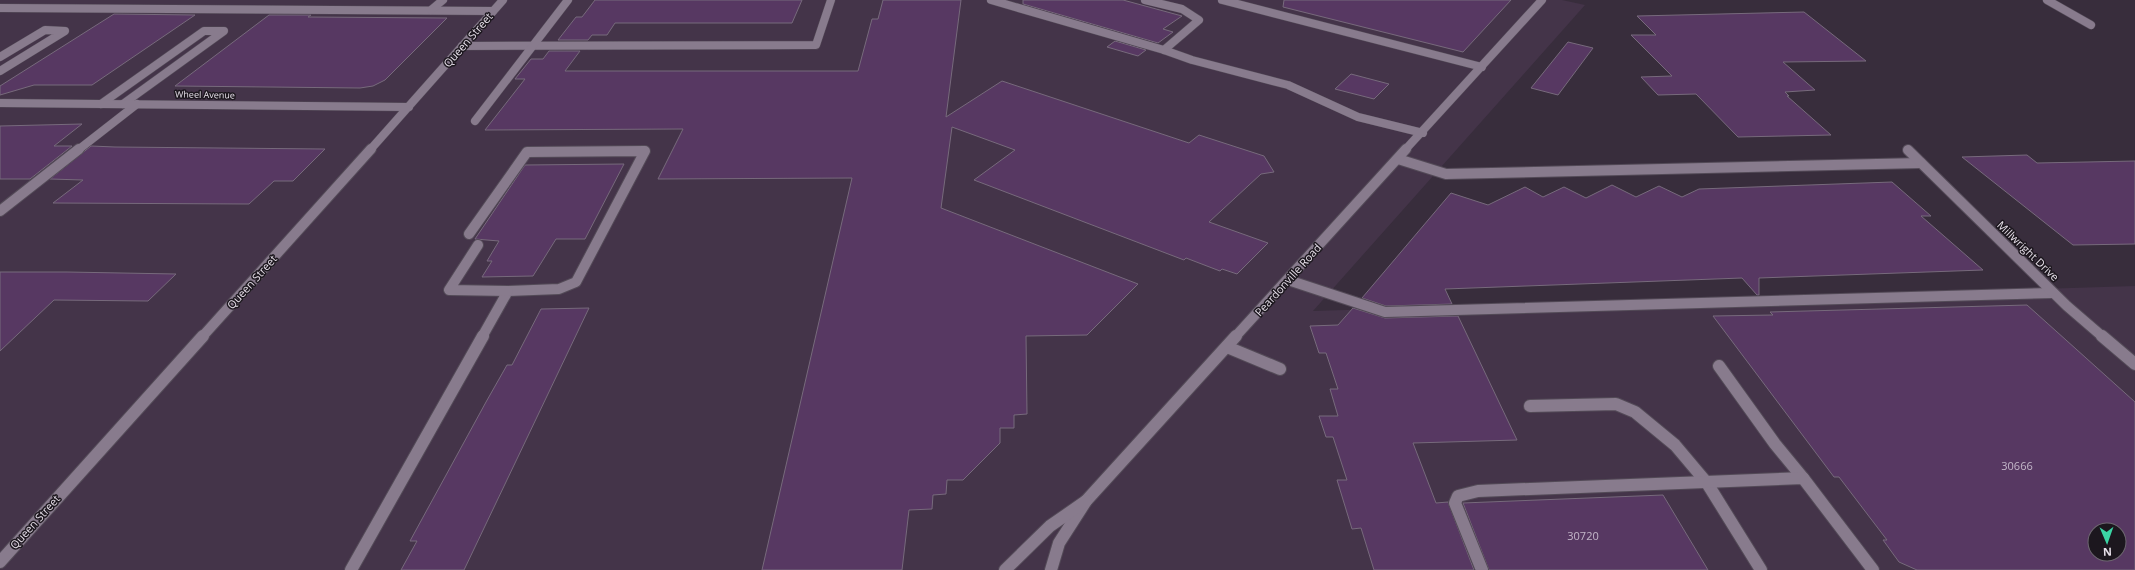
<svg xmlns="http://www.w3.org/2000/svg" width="2135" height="570" font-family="'Open Sans',sans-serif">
  <rect width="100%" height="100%" fill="#382d3c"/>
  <path fill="#443449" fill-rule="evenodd" d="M0,0H1562L1585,5L1313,311L2135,286V570H0ZM2095,530H2119V554H2095Z"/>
  <g fill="#573862" stroke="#776a7c" fill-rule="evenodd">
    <path d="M595,0H802L792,23H615L607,35H592L588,40H558L576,17H582Z"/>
    <path d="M883,0H961L946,117L1002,81L1189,143L1199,135L1264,156L1274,172L1261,174L1209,222L1268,243L1237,274L1222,269L1220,271L1186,258L1184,260L974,180L1015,150L952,127L941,208L1138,284L1087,335L1026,336L1027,414L1014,415V428H1000V443L963,480H947L946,494L933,495L932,509L909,510L902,570H762L852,178L658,179L683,129L485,130L525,79H515L531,59H543L549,51H580L565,71H858L872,19H878Z"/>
    <path d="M1023,0H1123L1182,16L1163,29L1173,32L1158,43L1023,4Z"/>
    <path d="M1284,0H1511L1463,52L1283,7Z"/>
    <path d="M1804,12L1866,61L1783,62L1815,90L1785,92L1789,96H1787L1831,135L1738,137L1696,94L1658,95L1641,77L1672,76L1631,35H1656L1637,16Z"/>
    <path d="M114,14L195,15L92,85H34L0,95V86Z"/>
    <path d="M269,15H311L308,17L447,18L385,80L373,86L360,88L175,86Z"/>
    <path d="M1115,41L1146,50L1138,56L1107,47Z"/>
    <path d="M1568,42L1593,48L1558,95L1531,88Z"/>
    <path d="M1351,74L1389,84L1374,99L1335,89Z"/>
    <path d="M82,124L54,146H72L30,179H0V126Z"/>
    <path d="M91,146L115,147L325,149L293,181H274L249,204L53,203L83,180L50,179Z"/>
    <path d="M2027,155L2037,163L2135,161V244L2073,245L1962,157Z"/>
    <path d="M624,164L585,239H556L533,276L482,277L492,261H487L499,241L475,239L525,165Z"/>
    <path d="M1892,182L1931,216H1921L1983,270L1759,278V295H1757L1742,278L1445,289L1452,304L1386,306L1362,298L1451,193L1488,205L1525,187L1543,197L1564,187L1586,198L1612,185L1636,197L1659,186L1682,197L1699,189Z"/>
    <path d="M0,272H67L176,274L148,301L54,300L0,351Z"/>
    <path d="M2027,305L2135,402V570H1917L1899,562L1883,540H1887L1839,477H1834L1713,316L1773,315L1770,312ZM2095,530H2119V554H2095Z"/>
    <path d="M589,308L464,570H401L417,541H410L486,402L507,365H512L541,309Z"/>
    <path d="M1353,308L1385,318L1458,316L1517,440L1413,443L1436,503L1448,502L1474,570H1374L1361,528L1352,529L1337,480H1347L1333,437H1326L1319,416H1338L1330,389H1338L1326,353H1319L1310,326L1338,325Z"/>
    <path d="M1663,495L1708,570H1489L1463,503Z"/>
  </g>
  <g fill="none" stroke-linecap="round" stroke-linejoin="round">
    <g stroke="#534a57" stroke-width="9">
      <g id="service-far2">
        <path d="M991,0L1164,50L1192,60L1288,85L1358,117L1423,133"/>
        <path d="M1145,0L1182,9L1199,20L1164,50"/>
        <path d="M1222,0L1482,67"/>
        <path d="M2047,0L2091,25"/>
        <path d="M0,8L493,11"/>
        <path d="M431,10L443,0"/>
        <path d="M462,46L816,45L831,0"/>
        <path d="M0,57L45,30L65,31L0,71"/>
        <path d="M101,104L204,31H224L123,104"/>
        <path d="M475,121L568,0"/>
        <path d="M78,150L137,104"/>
      </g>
    </g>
    <g stroke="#534a57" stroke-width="12">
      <g id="service-far1">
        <path d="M1398,159L1446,174L1921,163"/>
        <path d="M0,211L79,149"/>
        <path d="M469,234L527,152L645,151L576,282L559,289L508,291L482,337"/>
        <path d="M478,245L449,290L508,291"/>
        <path d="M1288,280L1385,312L2053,293"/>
      </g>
    </g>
    <g stroke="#534a57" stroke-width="14">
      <g id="service">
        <path d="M1227,347L1280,369"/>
        <path d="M1719,366L1775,444L1803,478"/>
        <path d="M1530,406L1616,404L1635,412L1675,445L1707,483L1761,570"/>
        <path d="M351,570L483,336"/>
        <path d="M1482,570L1455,503L1458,496L1478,491L1803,478L1873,570"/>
      </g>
    </g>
    <g stroke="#534a57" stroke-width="9">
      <path id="minor-far2" d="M0,103L409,107"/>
    </g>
    <g stroke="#534a57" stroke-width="12">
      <path id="minor-far1" d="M1908,150L2067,306L2103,337"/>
    </g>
    <g stroke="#534a57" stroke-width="14">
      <path id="minor" d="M2102,336L2135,364"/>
    </g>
    <g stroke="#534a57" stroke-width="9">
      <g id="tertiary-far2">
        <path d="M370,150L503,0"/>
        <path d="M1405,150L1542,0"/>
      </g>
    </g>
    <g stroke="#534a57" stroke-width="12">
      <g id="tertiary-far1">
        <path d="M202,337L371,149"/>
        <path d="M1235,337L1406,149"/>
      </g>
    </g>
    <g stroke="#534a57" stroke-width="14">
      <g id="tertiary">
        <path d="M0,562L203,336"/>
        <path d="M1051,570L1059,543L1086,501L1236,336"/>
      </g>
    </g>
    <g stroke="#534a57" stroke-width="14">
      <path id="secondary" d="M1005,570L1050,526L1086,501"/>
    </g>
    <use href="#service-far2" stroke="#887b8d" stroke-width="8"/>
    <use href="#service-far1" stroke="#887b8d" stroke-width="10"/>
    <use href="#service" stroke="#887b8d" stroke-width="12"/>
    <use href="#minor-far2" stroke="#887b8d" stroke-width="8"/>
    <use href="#minor-far1" stroke="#887b8d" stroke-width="10"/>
    <use href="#minor" stroke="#887b8d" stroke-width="12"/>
    <use href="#tertiary-far2" stroke="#887b8d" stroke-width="8"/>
    <use href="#tertiary-far1" stroke="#887b8d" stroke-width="10"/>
    <use href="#tertiary" stroke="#887b8d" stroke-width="12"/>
    <use href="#secondary" stroke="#887b8d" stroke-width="12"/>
  </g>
  <g text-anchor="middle" stroke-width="3" stroke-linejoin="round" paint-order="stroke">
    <g font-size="9" fill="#e7e0ea" stroke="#1c171e">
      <text transform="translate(205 95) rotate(1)" y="3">Wheel Avenue</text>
    </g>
    <g font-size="11" fill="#e7e0ea" stroke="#1c171e">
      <text transform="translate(468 40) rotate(-49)" y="4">Queen Street</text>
      <text transform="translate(2028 251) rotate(44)" y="4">Millwright Drive</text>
      <text transform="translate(1288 280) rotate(-48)" y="4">Peardonville Road</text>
      <text transform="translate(252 282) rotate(-48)" y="4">Queen Street</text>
      <text transform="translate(35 522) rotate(-48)" y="4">Queen Street</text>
    </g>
    <g font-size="11" fill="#c3b6c8">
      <text x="2017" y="470">30666</text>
      <text x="1583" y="540">30720</text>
    </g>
  </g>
  <g transform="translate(2107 542) rotate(178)"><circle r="19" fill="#1c171e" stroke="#6d6770"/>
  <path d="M0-3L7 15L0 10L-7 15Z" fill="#3bd4a4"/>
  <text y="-6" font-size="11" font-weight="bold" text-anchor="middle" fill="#e7e0ea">N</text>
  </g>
</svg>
